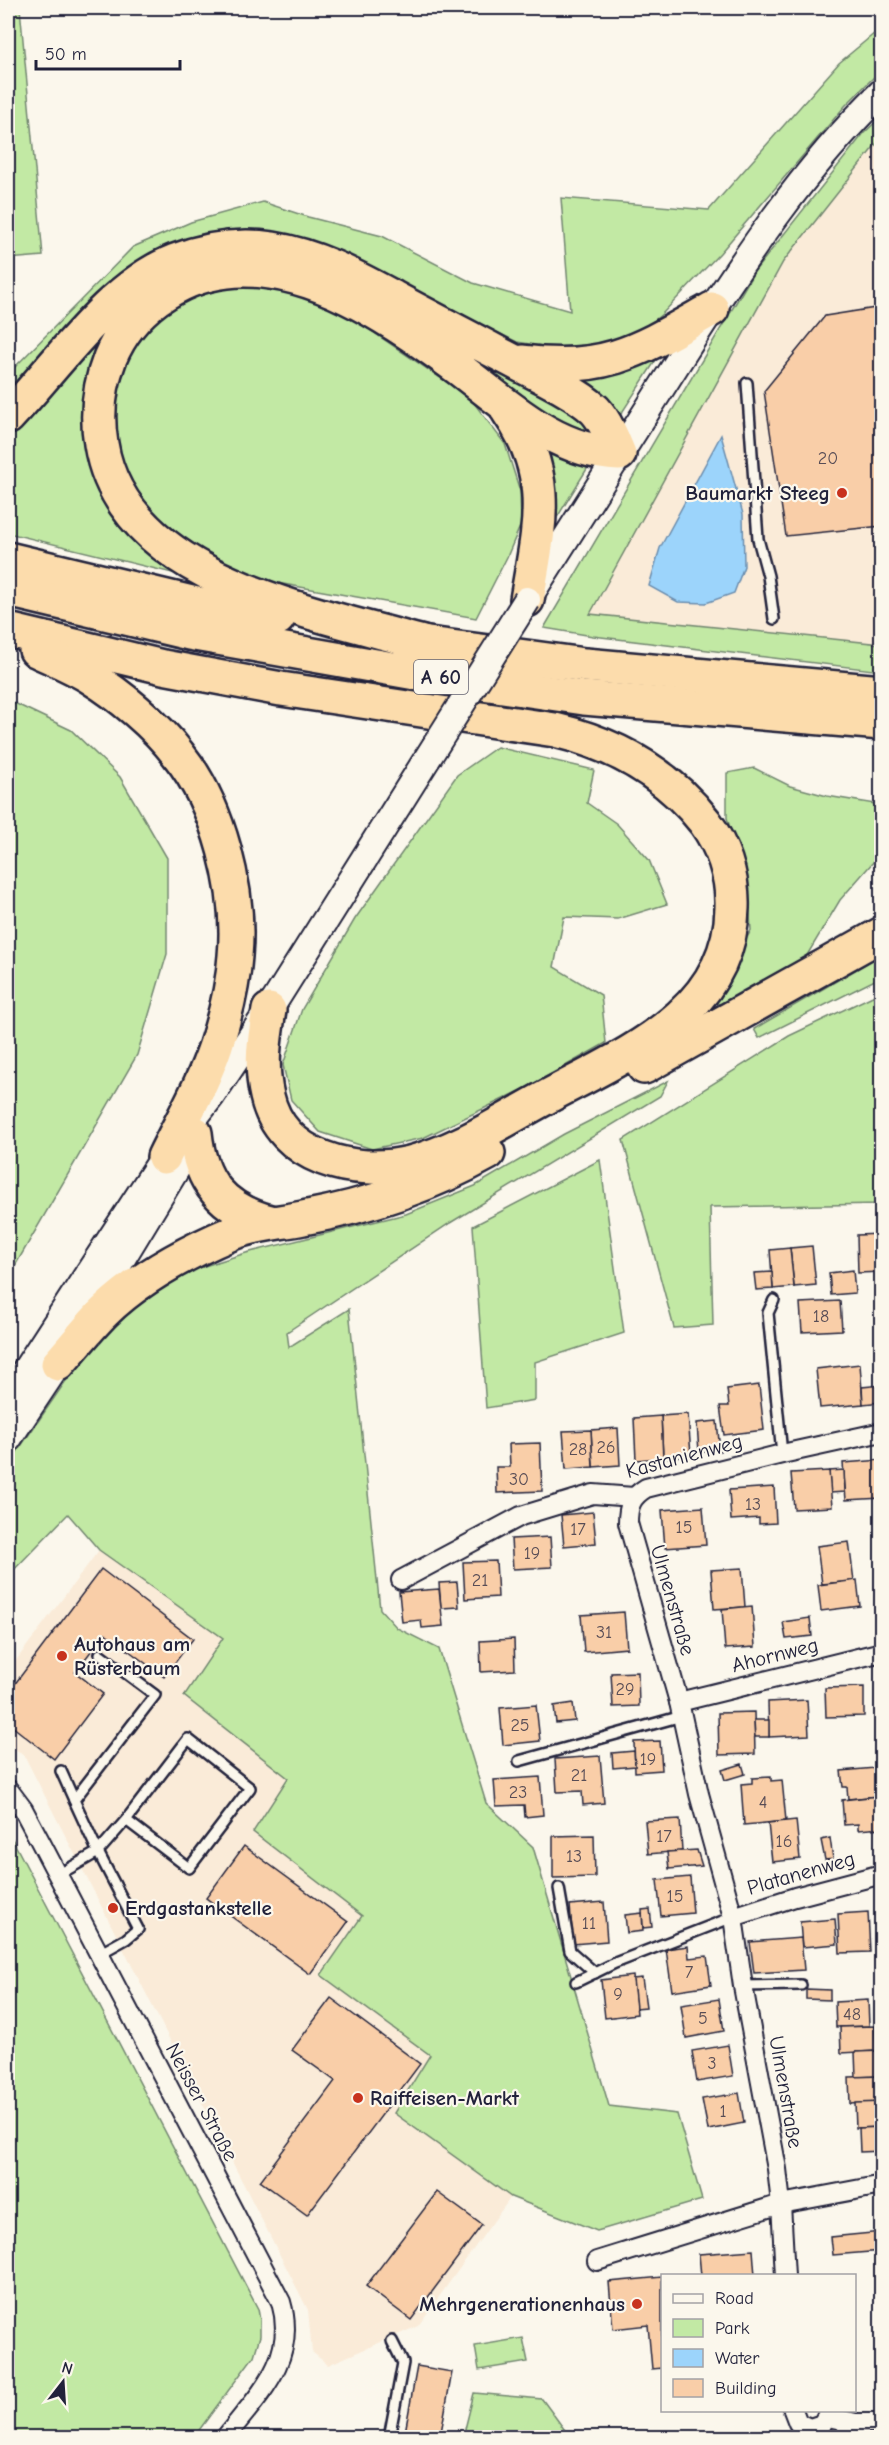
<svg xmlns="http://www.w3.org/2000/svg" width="889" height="2445" font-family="'Comic Neue',sans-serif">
  <rect width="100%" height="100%" fill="#fbf7ec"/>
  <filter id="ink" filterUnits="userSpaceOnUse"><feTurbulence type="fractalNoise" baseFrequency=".0167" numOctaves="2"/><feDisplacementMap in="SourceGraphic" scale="12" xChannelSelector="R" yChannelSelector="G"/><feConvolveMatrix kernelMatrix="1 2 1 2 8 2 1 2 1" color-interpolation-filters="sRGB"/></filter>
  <g filter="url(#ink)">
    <g fill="#faebd8">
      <path d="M881,138V644L589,615L783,262Z"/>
      <path d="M99,1550L223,1638L288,1778L253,1832L363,1916L322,1975L431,2056L394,2113L511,2197L418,2326L328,2365L312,2352L308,2310L25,1757L8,1743V1671Z"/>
    </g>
    <g fill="#c2e9a4" stroke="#728670" stroke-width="1.5">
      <path d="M8,8H20L43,256L8,259Z"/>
      <path d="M881,28V70L845,106L720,253L662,314L634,337L579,352L517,342L369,268L228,236L8,395V374L133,247L191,222L263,202L308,217L382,236L473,283L570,311L561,198L709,210L839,63Z"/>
      <path d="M881,117V138L783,262L590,614L881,644V671L593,636L544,628L754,272L864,133Z"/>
      <path d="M243,282L309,295L345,313L471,399L505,444L520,491L521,524L507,557L476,618L266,581L192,553L163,531L120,474L110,393L141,329L189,293Z"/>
      <path d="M128,304L85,448L201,580L8,533V435Z"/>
      <path d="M401,316L546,389L594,430L585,443Z"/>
      <path d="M665,346L614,425L555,376Z"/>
      <path d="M541,439L590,464L545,537Z"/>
      <path d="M8,700L71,730L120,777L167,858V954L137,1055L8,1278Z"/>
      <path d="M497,747L594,770L587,803L617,824L649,860L667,904L618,919L564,917L554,967L601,995L606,1043L528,1087L423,1138L372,1149L320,1132L291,1100L283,1065L302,1009L355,919L457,775Z"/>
      <path d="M754,768L790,786L827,796L881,805V853L840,900L800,967L726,1006L713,1002L751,930L748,887L727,818V773Z"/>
      <path d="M881,955V977L759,1038L754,1029Z"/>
      <path d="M881,992V1204L710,1207L713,1325L674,1328L623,1140L789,1036Z"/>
      <path d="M668,1081L660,1096L450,1223L287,1332L289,1347L349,1309L380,1609L397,1628L439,1649L486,1803L533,1847L609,2106L677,2114L702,2200L597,2231L511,2197L394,2113L430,2055L321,1975L362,1916L253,1832L288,1778L184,1696L223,1638L99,1550L68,1514L8,1576V1465L85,1353L122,1313L179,1274L246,1253L406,1214L475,1186L564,1134Z"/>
      <path d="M600,1160L624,1333L535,1362V1400L486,1408L473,1226Z"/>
      <path d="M8,1831L258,2309L260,2320V2336L254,2356L194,2437H8Z"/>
      <path d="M523,2338L528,2362L479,2370L475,2346Z"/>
      <path d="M474,2393L542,2399L570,2437H463Z"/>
    </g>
    <path fill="#9cd4fb" stroke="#6b8dae" stroke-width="1.5" d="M721,435L743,514L744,566L734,593L706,603L678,602L649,586L660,548Z"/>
    <g fill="#f9cea8" stroke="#22223b" stroke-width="1.5">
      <path d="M882,307V526L786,536L764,391L825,316Z"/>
      <path d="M882,1234V1272L858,1273L857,1235Z"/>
      <path d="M812,1246L816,1285L794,1287L790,1248Z"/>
      <path d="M790,1248L794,1287L773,1289L770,1250Z"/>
      <path d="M853,1270L855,1293L831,1295L829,1273Z"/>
      <path d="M772,1272L773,1289L756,1290L754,1273Z"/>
      <path d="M840,1301L842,1330L802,1332L800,1303Z"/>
      <path d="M860,1364L863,1404L820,1408L816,1369Z"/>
      <path d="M759,1385L764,1430L724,1435L720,1406H729L727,1389Z"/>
      <path d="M882,1385V1402L863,1404L862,1387Z"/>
      <path d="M688,1414L691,1456L663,1458L661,1416Z"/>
      <path d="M661,1416L663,1458L636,1460L634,1418Z"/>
      <path d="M717,1421L720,1451L699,1452L697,1423Z"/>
      <path d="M618,1428L620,1465L593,1467L591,1430Z"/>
      <path d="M591,1430L593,1467L566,1469L563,1431Z"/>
      <path d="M540,1443L542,1491L497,1493L496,1467H510L509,1444Z"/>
      <path d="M882,1460V1498L846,1500L843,1463Z"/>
      <path d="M844,1470L845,1492L830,1493L829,1471Z"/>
      <path d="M829,1471L832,1507L794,1509L791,1473Z"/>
      <path d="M774,1487L776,1523L759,1524V1518L731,1520L729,1490Z"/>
      <path d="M703,1507L706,1545L665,1548L662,1510Z"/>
      <path d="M593,1512L596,1543L564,1546L561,1515Z"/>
      <path d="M550,1537L552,1567L513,1569L511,1539Z"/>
      <path d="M849,1542L854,1581L822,1584L817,1546Z"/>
      <path d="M496,1561L498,1597L465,1599L463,1562Z"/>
      <path d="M742,1568L745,1607L714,1609L711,1570Z"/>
      <path d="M101,1569L193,1639L164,1677L105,1633L75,1672L103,1694L54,1759L8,1723V1693Z"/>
      <path d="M857,1580L860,1606L821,1611L818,1585Z"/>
      <path d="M457,1582L459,1607L441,1608L439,1583Z"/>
      <path d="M439,1589L443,1626L422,1628L421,1620L402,1622L399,1592Z"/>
      <path d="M752,1606L755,1647L725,1649L722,1609Z"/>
      <path d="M624,1612L627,1648L584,1652L581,1615Z"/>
      <path d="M810,1618L812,1636L786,1639L783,1622Z"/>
      <path d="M514,1639L515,1670L481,1672L480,1641Z"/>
      <path d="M638,1672L639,1706L613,1707L611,1673Z"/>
      <path d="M880,1673H882V1706H881Z"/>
      <path d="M864,1687V1716L826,1717L825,1688Z"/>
      <path d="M807,1700L809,1735L769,1737L768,1702Z"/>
      <path d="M573,1703L575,1721L556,1723L554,1706Z"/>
      <path d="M536,1705L540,1741L503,1745L500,1708Z"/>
      <path d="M754,1712L755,1754L719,1755L718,1713Z"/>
      <path d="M754,1720H769V1737H755Z"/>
      <path d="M660,1741L662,1770L635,1772L634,1742Z"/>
      <path d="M634,1751L635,1766L613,1768L612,1753Z"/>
      <path d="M600,1756L604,1803L583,1805L582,1791L557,1792L555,1759Z"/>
      <path d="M742,1764L745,1774L725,1780L722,1770Z"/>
      <path d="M875,1768L878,1796L848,1799L847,1787H843L841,1771Z"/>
      <path d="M540,1777L543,1815L525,1817L524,1805L496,1806L494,1780Z"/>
      <path d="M771,1777V1781L782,1780L786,1821L744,1825L741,1784L752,1783V1778Z"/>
      <path d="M878,1796H882V1828L858,1830V1824L844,1825L842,1800Z"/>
      <path d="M680,1819L682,1851L648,1854L645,1821Z"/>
      <path d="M796,1820L800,1859L772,1862L768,1823Z"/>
      <path d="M594,1835L595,1877L553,1878V1836Z"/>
      <path d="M830,1838L833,1859L825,1860L821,1840Z"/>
      <path d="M244,1846L348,1922L310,1974L206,1898Z"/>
      <path d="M697,1850L702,1866L669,1869L667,1852Z"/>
      <path d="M690,1877L693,1913L661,1916L657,1880Z"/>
      <path d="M604,1902L607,1941L573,1944L570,1905Z"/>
      <path d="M650,1909L652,1927L643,1928L642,1910Z"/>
      <path d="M868,1912L870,1952L840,1953L838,1914Z"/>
      <path d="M642,1913L643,1931L627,1933L625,1915Z"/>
      <path d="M835,1919L837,1944L802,1947L800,1922Z"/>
      <path d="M801,1938L804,1970L754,1973L750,1942Z"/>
      <path d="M688,1946L689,1958L707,1956L711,1985L672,1991L666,1949Z"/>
      <path d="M633,1976L637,2014L605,2018L601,1980Z"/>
      <path d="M642,1978L646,2007L636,2008L633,1979Z"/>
      <path d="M806,1989L830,1990V2000L806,1999Z"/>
      <path d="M331,1998L420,2064L307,2215L260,2181L335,2081L292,2050Z"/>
      <path d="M719,1999L724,2031L686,2038L681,2005Z"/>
      <path d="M868,2000L869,2026L836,2027L835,2002Z"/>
      <path d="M875,2026L876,2051L841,2053L840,2027Z"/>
      <path d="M728,2045L733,2076L697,2082L692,2051Z"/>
      <path d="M881,2051L882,2076L856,2077L855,2052Z"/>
      <path d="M882,2076V2102L850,2104L849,2077Z"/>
      <path d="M739,2093L744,2123L708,2130L702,2099Z"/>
      <path d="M882,2102V2127L856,2128L855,2103Z"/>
      <path d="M882,2127V2151L860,2152L859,2128Z"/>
      <path d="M437,2192L482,2225L411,2320L366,2286Z"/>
      <path d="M882,2232V2251L833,2255L831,2237Z"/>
      <path d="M753,2250L755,2276H701L699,2254Z"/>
      <path d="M879,2251H882V2280Z"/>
      <path d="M662,2277V2368L652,2369L648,2325L613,2329L609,2282Z"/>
      <path d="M417,2366L452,2372L440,2438H404Z"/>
    </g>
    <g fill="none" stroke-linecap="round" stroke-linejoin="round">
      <g stroke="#22223b" stroke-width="14">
        <g id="service">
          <path d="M747,383L758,539L768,576L774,619"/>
          <path d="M774,1300L768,1313L782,1454"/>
          <path d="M519,1761L682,1716"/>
          <path d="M61,1771L74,1800"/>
          <path d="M58,1875L98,1852L74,1800L155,1695L100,1654"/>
          <path d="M559,1888L570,1951L595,1973"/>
          <path d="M99,1954L126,1939L138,1929L98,1852L126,1820L188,1739L250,1788L189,1868L126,1820"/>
          <path d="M576,1982L615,1963L733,1917"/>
          <path d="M743,1986L801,1985"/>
          <path d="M389,2438L403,2363L392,2341"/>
          <path d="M841,2438L844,2421"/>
        </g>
      </g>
      <g stroke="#22223b" stroke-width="22">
        <g id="minor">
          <path d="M401,1580L521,1516L593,1494L634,1497"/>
          <path d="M679,1702L882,1652"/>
          <path d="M8,1789L23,1809L40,1841L281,2302C298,2360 258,2395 225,2438"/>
          <path d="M733,1917L795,1897L882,1874"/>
          <path d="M597,2261L781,2204L882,2185"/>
          <path d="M785,2276L781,2204L777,2169L743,1986L733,1917L699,1794L679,1702L628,1523C628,1506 631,1497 646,1488L782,1454L882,1432"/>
          <path d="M793,2410L798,2423L810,2428L822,2424L830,2410"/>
          <path d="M828,2417L856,2423H882"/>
        </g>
      </g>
      <g stroke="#22223b" stroke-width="30">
        <g id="secondary">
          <path d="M532,592C582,514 631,435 681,357C741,263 802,170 882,92"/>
          <path d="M8,1397L164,1157L212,1095L269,1010L427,759"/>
          <path d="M8,1439L58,1364L178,1166"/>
        </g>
      </g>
      <g stroke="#22223b" stroke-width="38">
        <g id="motorway">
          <path d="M523,362C607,373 641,349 712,309"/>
          <path d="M508,411C554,476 539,527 527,600"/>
          <path d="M8,417C56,367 109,287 175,261C206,249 240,244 273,249C317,256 355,277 394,298C427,316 460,333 494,351C521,366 574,390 595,410C606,422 613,439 619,454C553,452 504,402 454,365C392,319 308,262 227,271C176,277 130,310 110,358C99,386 96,414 101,444C123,581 315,612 426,644"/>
          <path d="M8,559L192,603L278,618"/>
          <path d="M8,590L189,633L421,674L584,698L882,723"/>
          <path d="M8,630L163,667L281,689L555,730C614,744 667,773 705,822C723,847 733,877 732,908C730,1014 624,1055 545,1098C502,1121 458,1151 410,1163C355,1176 281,1159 267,1096C260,1066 264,1040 269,1010"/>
          <path d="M406,641L585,665L882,692"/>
          <path d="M36,650C53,658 72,666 89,676C120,695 156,725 178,754C219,805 241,891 235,956C233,985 225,1017 216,1045C203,1084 182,1120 164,1157"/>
          <path d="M644,1067L882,934"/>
          <path d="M195,1133C200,1182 222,1209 270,1222"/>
          <path d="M58,1364C73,1347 88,1328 104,1312C139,1278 187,1252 232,1233C255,1224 279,1223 303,1218C368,1206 431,1185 488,1153"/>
        </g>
      </g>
      <use href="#service" stroke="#fbf7ec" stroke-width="9"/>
      <use href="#minor" stroke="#fbf7ec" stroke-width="18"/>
      <use href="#secondary" stroke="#fbf7ec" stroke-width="26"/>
      <use href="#motorway" stroke="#fcdcac" stroke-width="33"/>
      <g stroke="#22223b" stroke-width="30" stroke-linecap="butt">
        <path id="secondary-bridge" d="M427,759L527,600"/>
      </g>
      <use href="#secondary-bridge" stroke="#fbf7ec" stroke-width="26"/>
    </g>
  </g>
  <g fill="#c8321e" stroke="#fbf7ec" stroke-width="2">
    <circle cx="842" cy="493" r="6"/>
    <circle cx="62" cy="1656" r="6"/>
    <circle cx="113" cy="1908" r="6"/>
    <circle cx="358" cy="2098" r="6"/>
    <circle cx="637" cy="2304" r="6"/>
  </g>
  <g text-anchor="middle" stroke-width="4.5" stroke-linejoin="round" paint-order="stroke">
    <g font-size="18" fill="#584d56">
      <text x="828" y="464">20</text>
      <text x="821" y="1322">18</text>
      <text x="606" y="1453">26</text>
      <text x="578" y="1455">28</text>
      <text x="519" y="1485">30</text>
      <text x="753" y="1510">13</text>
      <text x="684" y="1533">15</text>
      <text x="578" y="1535">17</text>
      <text x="532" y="1559">19</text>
      <text x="480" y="1586">21</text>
      <text x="604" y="1638">31</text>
      <text x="625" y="1695">29</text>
      <text x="520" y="1731">25</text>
      <text x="648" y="1765">19</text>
      <text x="579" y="1781">21</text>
      <text x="518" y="1798">23</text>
      <text x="763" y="1808">4</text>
      <text x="664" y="1842">17</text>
      <text x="784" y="1847">16</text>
      <text x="574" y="1862">13</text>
      <text x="675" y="1902">15</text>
      <text x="589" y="1929">11</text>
      <text x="689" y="1978">7</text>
      <text x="618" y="2000">9</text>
      <text x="852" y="2020">48</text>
      <text x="703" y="2024">5</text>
      <text x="712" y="2069">3</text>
      <text x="723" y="2117">1</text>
    </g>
    <rect fill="#fbf7ec" stroke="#636270" stroke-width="1.5" x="414" y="660" width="54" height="34" rx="4.5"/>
    <g font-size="20" font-weight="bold" fill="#22223b">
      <text x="441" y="684">A 60</text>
    </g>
    <g font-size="21" font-weight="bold" fill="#22223b" stroke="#fbf7ec" text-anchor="start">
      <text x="830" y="500" text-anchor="end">Baumarkt Steeg</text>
      <text x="74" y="1651">Autohaus am<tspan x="74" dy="24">Rüsterbaum</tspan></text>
      <text x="125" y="1915">Erdgastankstelle</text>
      <text x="370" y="2105">Raiffeisen-Markt</text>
      <text x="625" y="2311" text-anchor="end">Mehrgenerationenhaus</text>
    </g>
    <g font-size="21" fill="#22223b" stroke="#fbf7ec">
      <text transform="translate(684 1456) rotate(-15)" y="7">Kastanienweg</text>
      <text transform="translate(673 1600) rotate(74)" y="7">Ulmenstraße</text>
      <text transform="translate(775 1655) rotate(-14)" y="7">Ahornweg</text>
      <text transform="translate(801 1873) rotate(-16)" y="7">Platanenweg</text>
      <text transform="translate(786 2092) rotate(80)" y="7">Ulmenstraße</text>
      <text transform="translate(202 2102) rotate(62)" y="7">Neisser Straße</text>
    </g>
  </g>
  <rect width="889" height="2445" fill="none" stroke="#fbf7ec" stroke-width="30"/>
  <rect x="15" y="15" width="859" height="2415" fill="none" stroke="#22223b" stroke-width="2" filter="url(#ink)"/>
  <rect x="661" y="2274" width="195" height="138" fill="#fbf7ec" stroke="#a4a2a5" stroke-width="1.5"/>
  <rect x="673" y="2294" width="30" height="9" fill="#fbf7ec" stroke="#a4a2a5" stroke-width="1.5"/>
  <text x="715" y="2304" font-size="18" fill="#22223b">Road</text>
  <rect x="673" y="2319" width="30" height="18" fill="#c2e9a4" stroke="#a4a2a5" stroke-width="1.5"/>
  <text x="715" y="2334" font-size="18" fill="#22223b">Park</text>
  <rect x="673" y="2349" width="30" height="18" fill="#9cd4fb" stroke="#a4a2a5" stroke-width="1.5"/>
  <text x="715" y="2364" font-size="18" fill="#22223b">Water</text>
  <rect x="673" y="2379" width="30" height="18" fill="#f9cea8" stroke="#a4a2a5" stroke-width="1.5"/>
  <text x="715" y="2394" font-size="18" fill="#22223b">Building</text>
  <g transform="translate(63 2382) rotate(17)" stroke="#fbf7ec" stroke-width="4.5" paint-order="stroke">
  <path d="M0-4.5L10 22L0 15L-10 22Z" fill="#22223b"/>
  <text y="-9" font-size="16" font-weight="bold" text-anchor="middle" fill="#22223b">N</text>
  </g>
  <path d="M36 60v9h144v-9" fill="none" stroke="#22223b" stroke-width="3"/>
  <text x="45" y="60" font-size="18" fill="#22223b" stroke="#fbf7ec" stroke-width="4.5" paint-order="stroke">50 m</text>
</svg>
